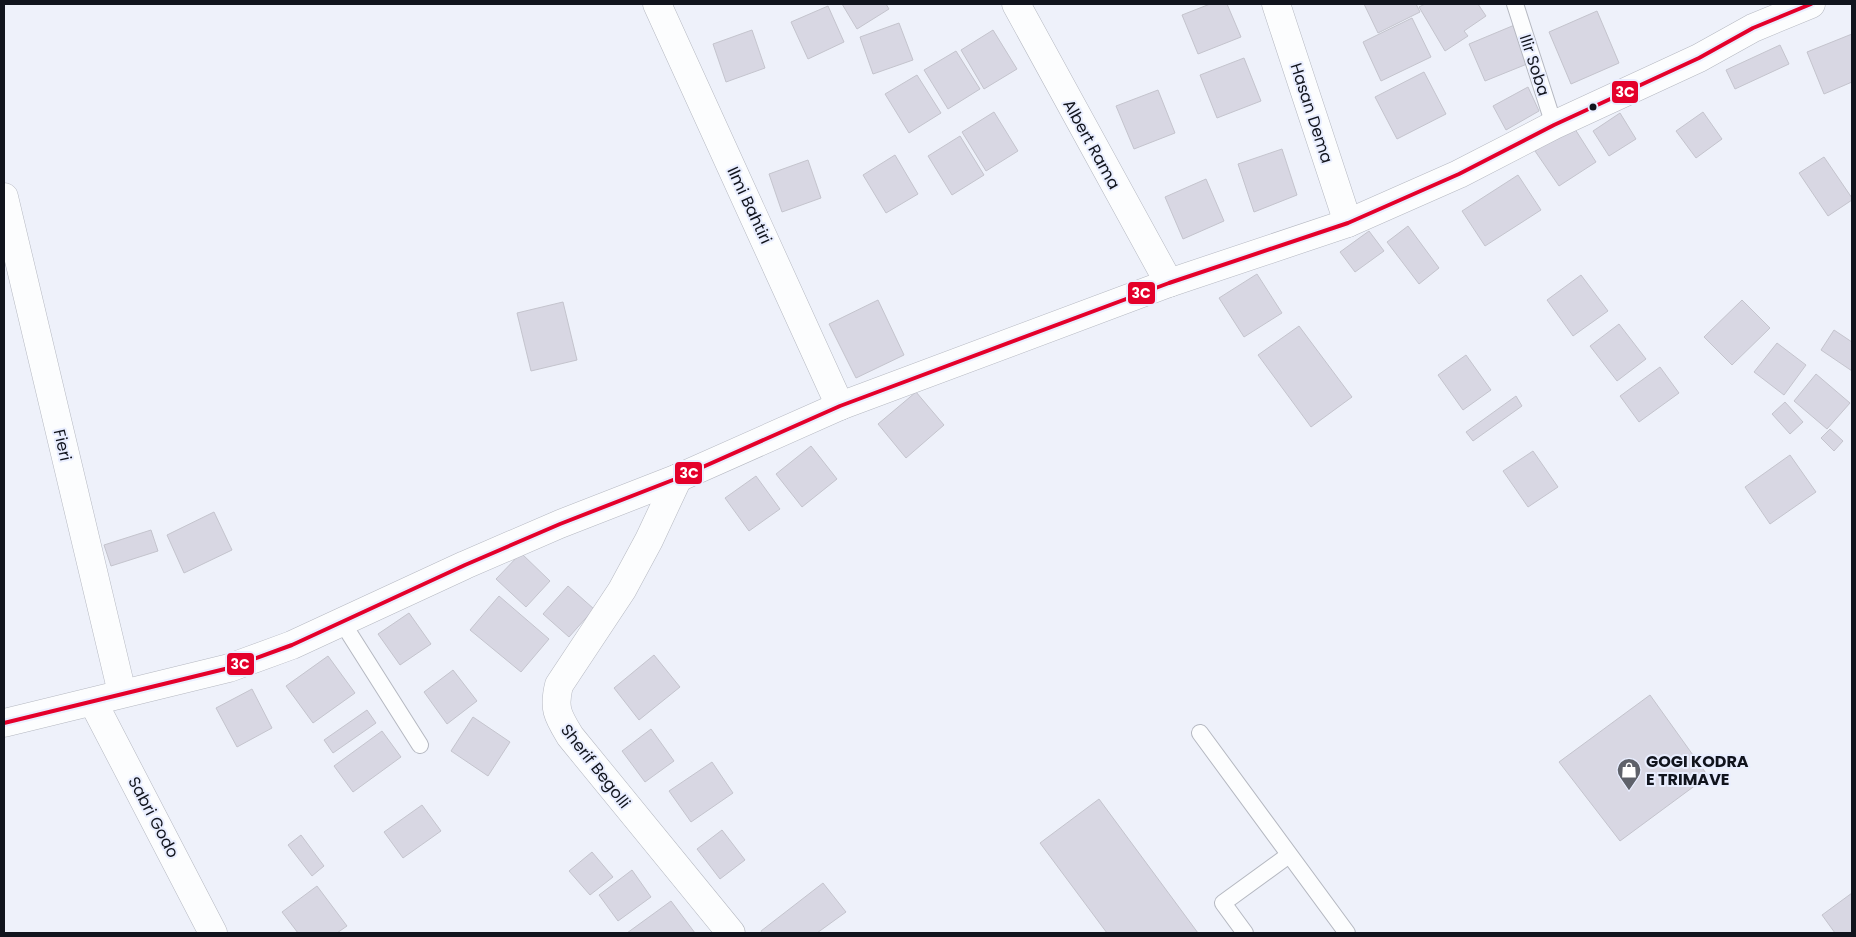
<svg xmlns="http://www.w3.org/2000/svg" width="1856" height="937" font-family="Poppins,sans-serif">
  <rect width="100%" height="100%" fill="#eef1fa"/>
  <g fill="#d8d7e3" stroke="#c4c4cd">
    <path d="M842,4H886L889,9L857,29Z"/>
    <path d="M1210,4H1227L1241,37L1198,54L1182,15Z"/>
    <path d="M1364,4H1416L1420,12L1378,33Z"/>
    <path d="M1425,4H1478L1486,16L1464,31L1468,36L1445,51L1419,7Z"/>
    <path d="M828,6L844,42L808,59L791,22Z"/>
    <path d="M1597,11L1619,63L1571,84L1549,32Z"/>
    <path d="M1412,18L1431,57L1381,81L1363,42Z"/>
    <path d="M899,23L913,60L873,74L860,37Z"/>
    <path d="M1517,24L1532,62L1485,81L1469,44Z"/>
    <path d="M752,30L765,68L726,82L713,44Z"/>
    <path d="M993,30L1017,69L984,89L961,50Z"/>
    <path d="M1852,34V82L1824,94L1807,52Z"/>
    <path d="M1780,45L1789,64L1735,89L1726,70Z"/>
    <path d="M956,51L980,89L948,109L924,70Z"/>
    <path d="M1244,58L1261,101L1217,118L1200,75Z"/>
    <path d="M1424,72L1446,114L1397,139L1375,97Z"/>
    <path d="M917,75L941,113L909,133L885,94Z"/>
    <path d="M1528,87L1539,111L1506,130L1493,106Z"/>
    <path d="M1158,90L1175,133L1134,149L1116,106Z"/>
    <path d="M994,112L1018,151L986,171L962,132Z"/>
    <path d="M1703,112L1722,139L1696,158L1676,131Z"/>
    <path d="M1620,113L1636,139L1609,156L1593,131Z"/>
    <path d="M1573,126L1596,162L1559,186L1535,151Z"/>
    <path d="M960,136L984,175L952,195L928,156Z"/>
    <path d="M1282,149L1297,195L1254,212L1238,164Z"/>
    <path d="M895,155L918,194L886,213L863,175Z"/>
    <path d="M1824,157L1852,198V200L1828,216L1799,173Z"/>
    <path d="M808,160L821,198L782,212L769,174Z"/>
    <path d="M1518,175L1541,210L1485,246L1462,211Z"/>
    <path d="M1206,179L1224,221L1183,239L1165,197Z"/>
    <path d="M1408,226L1439,268L1419,284L1387,242Z"/>
    <path d="M1369,231L1384,251L1355,272L1340,252Z"/>
    <path d="M1257,274L1282,313L1244,337L1219,298Z"/>
    <path d="M1581,275L1608,311L1573,336L1547,300Z"/>
    <path d="M878,300L904,355L856,378L829,324Z"/>
    <path d="M1742,300L1770,328L1732,365L1704,337Z"/>
    <path d="M563,302L577,360L531,371L517,313Z"/>
    <path d="M1619,324L1646,359L1617,381L1590,346Z"/>
    <path d="M1299,326L1352,397L1311,427L1258,355Z"/>
    <path d="M1834,330L1852,342V371L1821,350Z"/>
    <path d="M1777,343L1806,365L1784,395L1754,372Z"/>
    <path d="M1466,355L1491,390L1463,410L1438,375Z"/>
    <path d="M1660,367L1679,393L1639,422L1620,396Z"/>
    <path d="M1816,374L1850,403L1827,429L1794,401Z"/>
    <path d="M916,392L944,425L906,458L878,424Z"/>
    <path d="M1516,396L1522,406L1473,441L1466,432Z"/>
    <path d="M1785,402L1803,422L1790,434L1772,414Z"/>
    <path d="M1830,429L1843,441L1834,451L1821,438Z"/>
    <path d="M811,446L837,479L802,507L776,474Z"/>
    <path d="M1533,451L1558,487L1528,507L1503,471Z"/>
    <path d="M1790,455L1816,492L1770,524L1745,487Z"/>
    <path d="M756,476L780,509L749,531L725,498Z"/>
    <path d="M214,512L232,550L184,573L167,535Z"/>
    <path d="M151,530L158,551L111,566L104,545Z"/>
    <path d="M521,553L550,581L526,607L496,579Z"/>
    <path d="M568,586L594,609L569,637L543,614Z"/>
    <path d="M499,596L549,639L521,672L470,630Z"/>
    <path d="M409,613L431,644L400,665L378,634Z"/>
    <path d="M654,655L680,687L639,720L614,688Z"/>
    <path d="M328,656L355,693L313,723L286,686Z"/>
    <path d="M453,670L477,701L447,724L424,692Z"/>
    <path d="M252,689L272,728L237,747L216,708Z"/>
    <path d="M1650,695L1708,776L1620,841L1559,762Z"/>
    <path d="M367,710L376,723L333,753L324,740Z"/>
    <path d="M473,717L510,742L488,776L451,751Z"/>
    <path d="M651,729L674,761L645,782L622,751Z"/>
    <path d="M382,731L401,757L353,792L334,766Z"/>
    <path d="M712,762L733,793L691,822L669,791Z"/>
    <path d="M1099,799L1198,933H1107L1040,843Z"/>
    <path d="M422,805L441,831L403,858L384,832Z"/>
    <path d="M722,830L745,860L720,879L697,849Z"/>
    <path d="M301,835L324,866L312,876L288,845Z"/>
    <path d="M592,852L613,877L590,895L569,871Z"/>
    <path d="M632,870L651,897L618,921L599,895Z"/>
    <path d="M823,883L846,912L817,933H762L761,931Z"/>
    <path d="M317,886L347,926L337,933H298L282,912Z"/>
    <path d="M1852,893V933H1835L1822,915Z"/>
    <path d="M671,901L695,933H627Z"/>
  </g>
  <g fill="none" stroke-linecap="round" stroke-linejoin="round">
    <g stroke="#b5b8c1" stroke-width="18">
      <g id="lane">
        <path d="M1515,4L1554,125"/>
        <path d="M342,622L420,745"/>
        <path d="M1200,733L1347,933"/>
        <path d="M1245,933L1223,903L1289,855"/>
      </g>
    </g>
    <g stroke="#b5b8c1" stroke-width="29">
      <g id="street">
        <path d="M657,4L840,406"/>
        <path d="M1016,4L1169,283"/>
        <path d="M1276,4L1348,223"/>
        <path d="M4,197L122,693"/>
        <path d="M678,478L649,540L622,590L559,685C553,709 558,716 570,736L731,933"/>
        <path d="M93,702L213,933"/>
      </g>
    </g>
    <g stroke="#b5b8c1" stroke-width="29">
      <path id="secondary" d="M4,723L229,668L292,645L465,565L560,524L678,478L840,406L1169,283L1348,223L1459,174L1554,125L1699,58L1753,28L1811,4"/>
    </g>
    <use href="#lane" stroke="#fcfdfe" stroke-width="16"/>
    <use href="#street" stroke="#fcfdfe" stroke-width="28"/>
    <use href="#secondary" stroke="#fcfdfe" stroke-width="28"/>
    <g stroke="#e9eeff" stroke-width="8">
      <path id="bus-1" d="M4,723L229,668L292,645L465,565L560,524L678,478L840,406L1169,283L1348,223L1459,174L1554,125L1699,58L1753,28L1811,4"/>
    </g>
    <use href="#bus-1" stroke="#e4002b" stroke-width="4"/>
  </g>
  <defs>
    <g id="shop-pin" transform="scale(1.25)"><path d="M0 17L-7.5 6A9.5 9.5 0 1 1 7.5 6Z" fill="#5e616a" stroke="#e9eeff"/><path d="M-5-2.5h2.3a2.7 3.5 0 0 1 5.4 0H5L5.5 6h-11ZM-1.5-2.5h3a1.5 2.3 0 0 0-3 0Z" fill="#fff"/></g>
  </defs>
  <g fill-rule="evenodd">
    <use href="#shop-pin" x="1629" y="770"/>
  </g>
  <circle fill="#11141d" stroke="#e9eeff" stroke-width="2" cx="1593" cy="107" r="4.5"/>
  <g text-anchor="middle" stroke-width="4" stroke-linejoin="round" paint-order="stroke">
    <g font-size="16" fill="#11141d" stroke="#e9eeff">
      <text transform="translate(1535 65) rotate(72)" y="6">Ilir Soba</text>
      <text transform="translate(1312 113) rotate(72)" y="6">Hasan Dema</text>
      <text transform="translate(1092 144) rotate(61)" y="6">Albert Rama</text>
      <text transform="translate(750 205) rotate(65)" y="6">Ilmi Bahtiri</text>
      <text transform="translate(63 445) rotate(77)" y="6">Fieri</text>
      <text transform="translate(596 766) rotate(52)" y="6">Sherif Begolli</text>
      <text transform="translate(154 817) rotate(62)" y="6">Sabri Godo</text>
    </g>
    <g font-size="16" font-weight="bold" fill="#11141d" stroke="#e9eeff" text-anchor="start">
      <text x="1646" y="767">GOGI KODRA<tspan x="1646" dy="18">E TRIMAVE</tspan></text>
    </g>
  </g>
  <g stroke="#e9eeff" stroke-width="2">
    <rect x="1611" y="80" width="28" height="24" rx="5" fill="#e4002b"/>
    <rect x="1127" y="281" width="29" height="24" rx="5" fill="#e4002b"/>
    <rect x="674" y="461" width="29" height="24" rx="5" fill="#e4002b"/>
    <rect x="226" y="652" width="29" height="24" rx="5" fill="#e4002b"/>
  </g>
  <g font-size="14" text-anchor="middle" font-weight="bold" fill="#fff">
    <text x="1625" y="97">3C</text>
    <text x="1141" y="298">3C</text>
    <text x="689" y="478">3C</text>
    <text x="240" y="669">3C</text>
  </g>
  <rect width="1856" height="937" fill="none" stroke="#11141d" stroke-width="10"/>
</svg>
